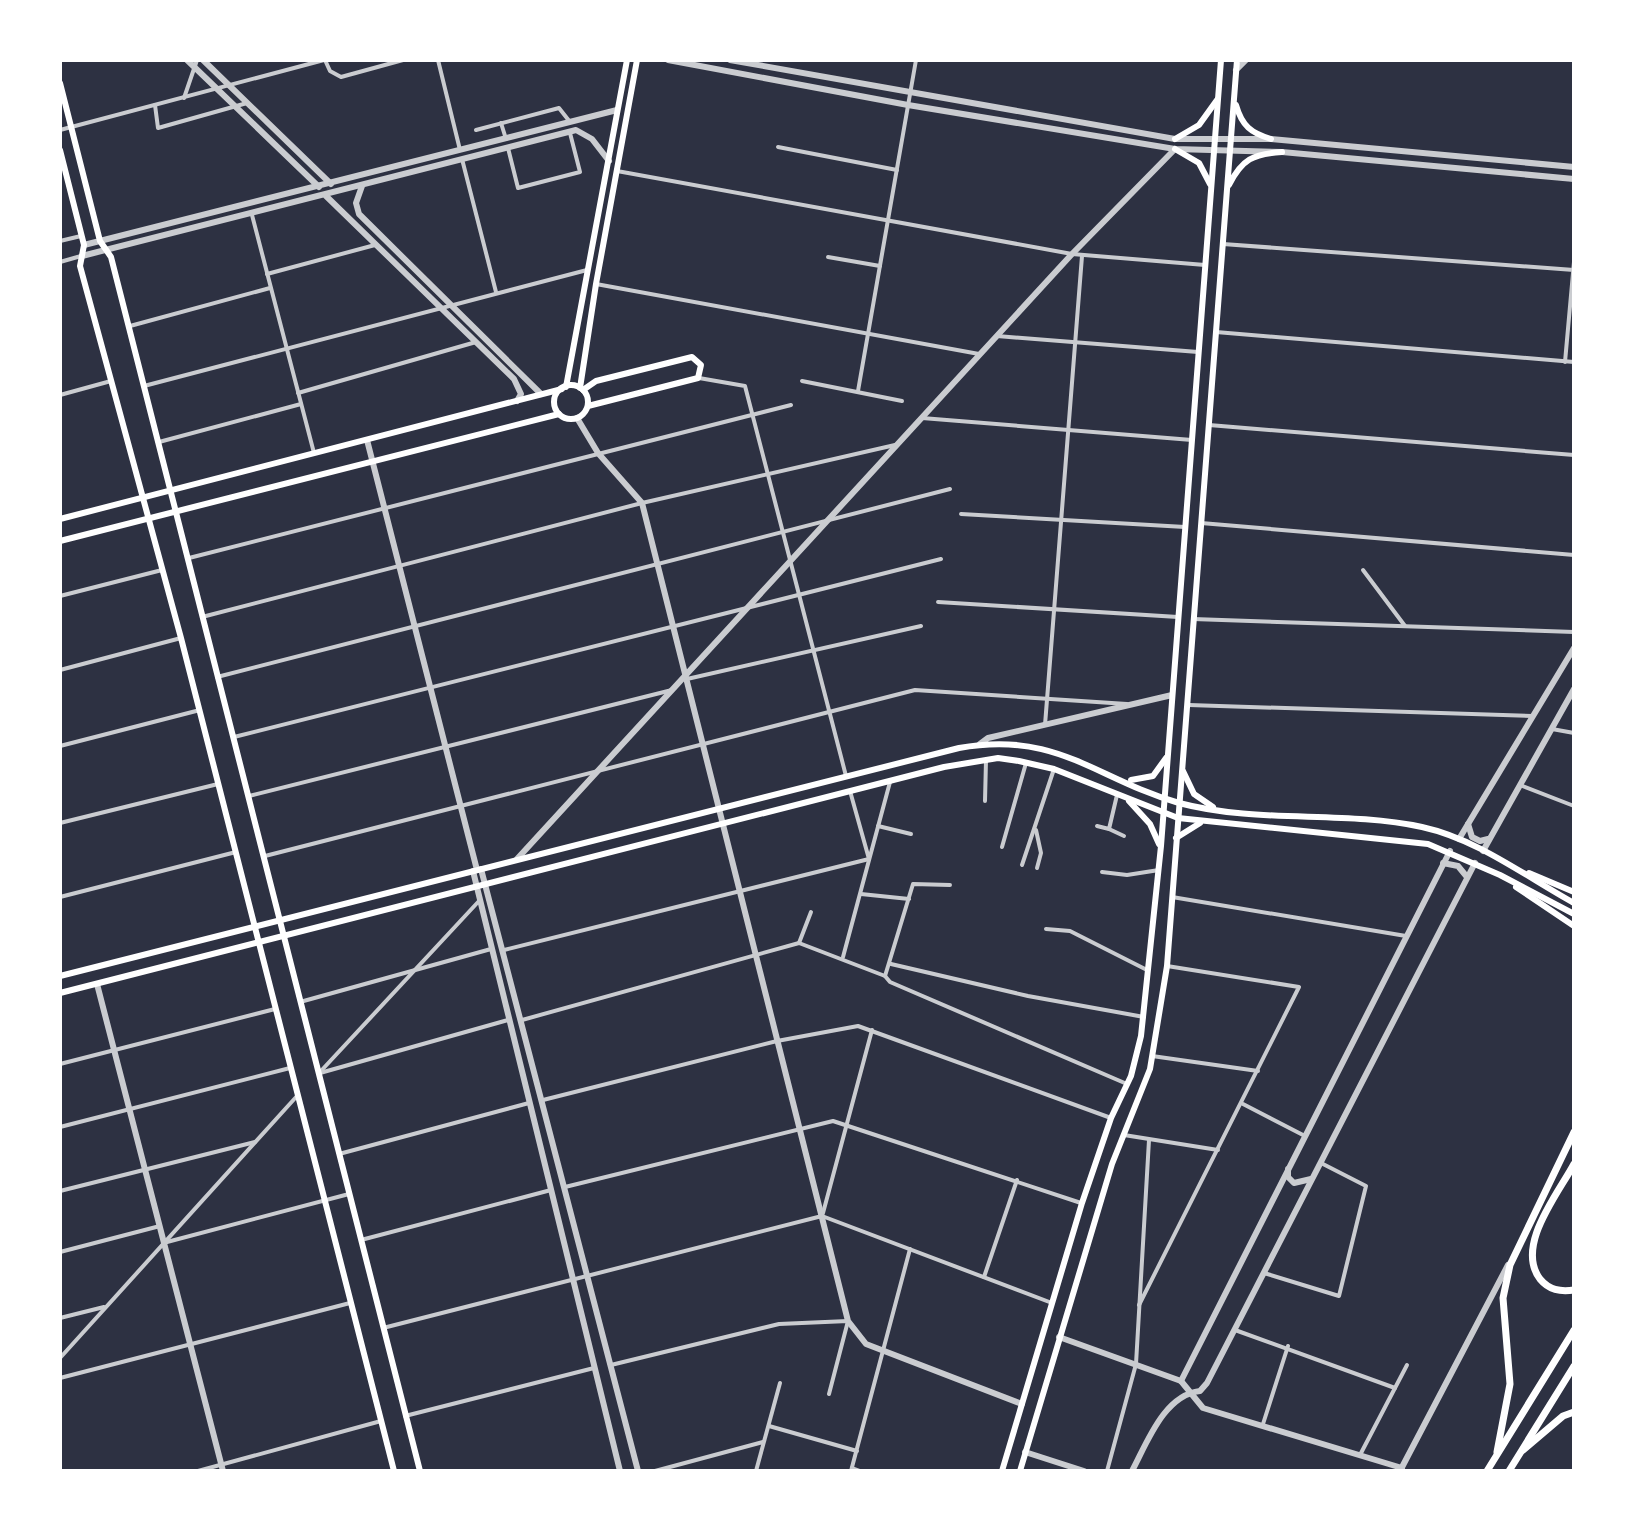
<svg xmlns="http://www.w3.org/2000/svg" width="1634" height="1531" font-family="Raleway,sans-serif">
  <rect width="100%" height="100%" fill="#2d3142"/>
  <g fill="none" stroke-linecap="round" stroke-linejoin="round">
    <g stroke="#caccd0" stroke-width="4">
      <path d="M325,60L330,71L341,77L403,60"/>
      <path d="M438,60L460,150"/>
      <path d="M1570,60H1574"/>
      <path d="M184,98L197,60"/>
      <path d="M155,105L158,128L247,103"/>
      <path d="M501,123L506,139"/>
      <path d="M60,130L324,60"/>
      <path d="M476,130L559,108L570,122"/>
      <path d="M778,147L897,170"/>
      <path d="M508,148L518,188L580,172L570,133"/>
      <path d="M462,159L496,292"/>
      <path d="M617,171L1072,254L1205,265"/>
      <path d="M252,215L314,453"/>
      <path d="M60,241L81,236"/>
      <path d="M1223,244L1574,270"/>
      <path d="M828,257L880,266"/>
      <path d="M60,262L81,256"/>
      <path d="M267,274L375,245"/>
      <path d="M596,284L979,354"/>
      <path d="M130,326L270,288"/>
      <path d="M1216,332L1574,362"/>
      <path d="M997,336L1198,352"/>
      <path d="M1565,362L1574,262"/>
      <path d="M699,378L745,386L846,776"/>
      <path d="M802,381L902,401"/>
      <path d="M144,386L587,270"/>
      <path d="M858,391L916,60"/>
      <path d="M298,393L476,342"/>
      <path d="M60,395L111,381"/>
      <path d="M922,418L1192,440"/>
      <path d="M1209,425L1574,455"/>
      <path d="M159,442L301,404"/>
      <path d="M961,514L1185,527"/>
      <path d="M1201,523L1574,555"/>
      <path d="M189,558L791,405"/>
      <path d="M1363,570L1405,626"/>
      <path d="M60,596L162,570"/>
      <path d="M938,602L1178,617"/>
      <path d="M202,617L642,503L895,445"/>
      <path d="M1193,619L1574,632"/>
      <path d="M60,670L181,638"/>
      <path d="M217,677L950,489"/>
      <path d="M687,679L921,626"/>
      <path d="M1189,705L1532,716"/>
      <path d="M1045,725L1082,256"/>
      <path d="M1552,729L1574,733"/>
      <path d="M234,737L941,559"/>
      <path d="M60,746L200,710"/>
      <path d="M1520,785L1574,806"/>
      <path d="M249,796L672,690"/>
      <path d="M985,801L986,760"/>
      <path d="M60,823L218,784"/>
      <path d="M878,826L911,834"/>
      <path d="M1097,826L1109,829L1117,795"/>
      <path d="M1109,829L1124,836"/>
      <path d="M1036,830L1041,853L1037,868"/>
      <path d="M1002,847L1026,763"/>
      <path d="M265,856L915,690L1127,704"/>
      <path d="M1022,865L1054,769"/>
      <path d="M1102,872L1127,875L1159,870"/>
      <path d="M861,894L909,899"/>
      <path d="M60,897L236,852"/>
      <path d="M1172,897L1406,936"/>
      <path d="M1046,929L1070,931L1147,970"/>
      <path d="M799,943L811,912"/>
      <path d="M504,950L869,859L850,791"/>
      <path d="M843,957L890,782"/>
      <path d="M891,964L1028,996L1144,1017"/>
      <path d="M885,976L890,982L1127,1084"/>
      <path d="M300,1002L491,949"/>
      <path d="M522,1020L799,943L885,976L913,884L950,885"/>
      <path d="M1152,1056L1258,1071"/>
      <path d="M60,1064L275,1009"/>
      <path d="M320,1072L479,901"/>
      <path d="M320,1073L508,1020"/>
      <path d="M543,1100L777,1041L858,1026L1111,1118"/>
      <path d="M1243,1104L1303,1135"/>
      <path d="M60,1127L290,1068"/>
      <path d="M1124,1135L1218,1150"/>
      <path d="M339,1154L529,1103"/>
      <path d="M565,1187L833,1121L1081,1203"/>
      <path d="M60,1191L255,1142"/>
      <path d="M823,1213L872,1030"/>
      <path d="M822,1216L1052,1303"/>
      <path d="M361,1240L551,1190"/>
      <path d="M167,1242L349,1194"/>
      <path d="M60,1252L160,1226"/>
      <path d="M1264,1273L1339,1296L1366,1186L1321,1163"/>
      <path d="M984,1277L1017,1180"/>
      <path d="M1139,1305L1299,987L1167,966"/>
      <path d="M60,1318L104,1307"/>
      <path d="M383,1328L822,1216"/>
      <path d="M1235,1330L1395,1388"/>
      <path d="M60,1358L297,1096"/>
      <path d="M611,1365L779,1324L848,1321L829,1394"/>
      <path d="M60,1378L350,1303"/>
      <path d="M405,1416L594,1368"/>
      <path d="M1263,1424L1288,1346"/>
      <path d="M769,1426L857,1451"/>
      <path d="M1360,1455L1407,1365"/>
      <path d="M852,1468L860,1471"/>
      <path d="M198,1471L381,1421"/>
      <path d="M655,1471L763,1442"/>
      <path d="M756,1471L780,1383"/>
      <path d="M851,1471L910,1249"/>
      <path d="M1107,1471L1136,1364L1149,1140"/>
    </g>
    <g stroke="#caccd0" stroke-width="6">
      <path d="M187,60L319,187"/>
      <path d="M203,60L331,184"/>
      <path d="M668,60L908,105L1175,149L1282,152L1574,179"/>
      <path d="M730,60L1175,139H1271L1574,167"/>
      <path d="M1236,70L1246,60"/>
      <path d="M362,186L356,203L359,214L541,394"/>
      <path d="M326,196L514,379L521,394L517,401"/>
      <path d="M84,245L617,110"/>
      <path d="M82,256L576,130L592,139L609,161"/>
      <path d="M577,418L598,453L642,503L848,1321L866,1344L1022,1404"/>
      <path d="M367,440L477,870"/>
      <path d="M980,744L988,738L1172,695"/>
      <path d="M1468,824L1472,837L1480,841L1488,839"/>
      <path d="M1459,839L1574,648"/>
      <path d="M1483,851L1574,689"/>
      <path d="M517,859L1072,254L1175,149"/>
      <path d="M1443,863L1458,866L1467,877"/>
      <path d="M481,869L638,1471"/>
      <path d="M473,871L620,1471"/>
      <path d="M97,984L223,1471"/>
      <path d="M1288,1169V1177L1294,1183L1311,1179"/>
      <path d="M1059,1337L1181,1381"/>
      <path d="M1181,1381L1450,851"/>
      <path d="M1181,1381L1203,1408L1402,1468"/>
      <path d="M1025,1452L1084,1471"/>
      <path d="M1132,1471C1147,1443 1164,1395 1200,1391L1207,1383L1475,863"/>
      <path d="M1400,1471L1508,1265"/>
    </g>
    <g stroke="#fff" stroke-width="6">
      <path d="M60,83L100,241L111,257L420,1471"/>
      <path d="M1236,105C1242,126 1251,133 1271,139"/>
      <path d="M1175,139L1199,125L1217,100"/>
      <path d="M1175,149L1199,163L1210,184"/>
      <path d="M60,150L84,245L80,266L181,638L394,1471"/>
      <path d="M1229,185C1242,159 1253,154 1282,152"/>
      <circle cx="571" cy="402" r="17"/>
      <path d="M566,387L627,60"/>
      <path d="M580,388L596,284L637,60"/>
      <path d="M583,390L596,381L692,357L701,365L698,378L588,406"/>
      <path d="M60,519L562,389"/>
      <path d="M60,541L559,414"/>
      <path d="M1183,771L1194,794L1213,807"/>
      <path d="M1131,780L1153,776L1166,758"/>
      <path d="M1129,801L1150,824L1159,844"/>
      <path d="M1176,838L1200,823"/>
      <path d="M1529,873L1574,892"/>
      <path d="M1516,887L1574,926"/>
      <path d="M60,976L959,748C1057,730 1095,779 1179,803C1258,824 1343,810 1422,827C1477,839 1525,876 1574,903"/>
      <path d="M60,993L944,767L998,758L1019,761L1054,769L1178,818L1428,844L1500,875L1574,914"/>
      <path d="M1002,1471L1082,1203L1111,1118L1131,1076L1141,1036L1161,846L1221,60"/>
      <path d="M1020,1471L1112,1164L1150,1069L1167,966L1237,60"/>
    </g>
    <g stroke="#fff" stroke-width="7">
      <path d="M1574,1164C1558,1194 1515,1246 1540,1279C1549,1290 1560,1292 1574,1290"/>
      <path d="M1523,1450L1563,1416L1574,1412"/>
      <path d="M1497,1452L1510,1384L1503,1298L1510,1265L1574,1132"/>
    </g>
    <g stroke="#fff" stroke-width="7">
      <path d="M1487,1471L1574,1330"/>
      <path d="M1509,1471L1574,1366"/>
    </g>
  </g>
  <rect width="1634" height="1531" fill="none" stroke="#ffffff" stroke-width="124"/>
</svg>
